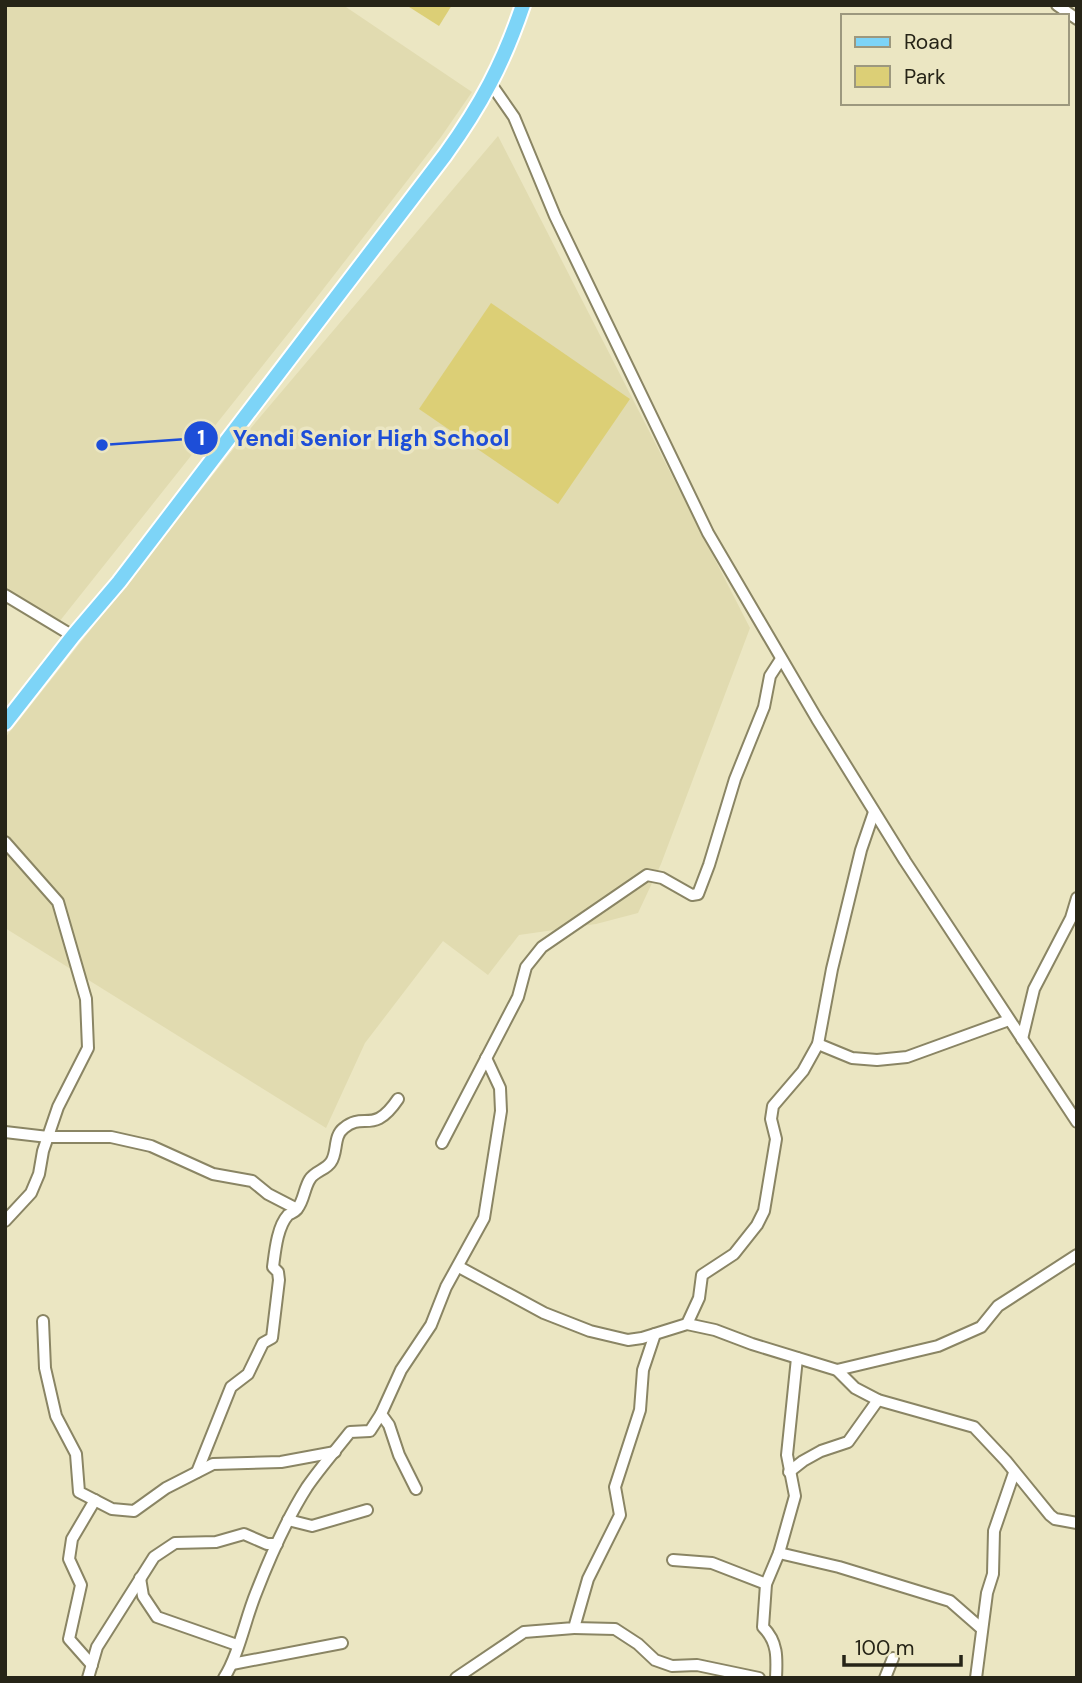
<svg xmlns="http://www.w3.org/2000/svg" width="1082" height="1683" font-family="'DM Sans',sans-serif">
  <rect width="100%" height="100%" fill="#ebe6c2"/>
  <g fill="#e1dbb0">
    <path d="M5,5H343L472,92L441,137L314,301L59,622L5,589Z"/>
    <path d="M498,136L750,628L661,864L638,913L596,924L519,935L488,975L443,941L365,1043L326,1128L5,928V738L239,442Z"/>
  </g>
  <g fill="#dccf76">
    <path d="M406,5H452L439,26Z"/>
    <path d="M491,303L630,399L558,504L419,409Z"/>
  </g>
  <g fill="none" stroke-linecap="round" stroke-linejoin="round">
    <g stroke="#8a8564" stroke-width="14">
      <g id="minor">
        <path d="M1057,5L1077,19"/>
        <path d="M491,84L514,117L555,216L708,533L817,719L905,861L1077,1122"/>
        <path d="M5,595L73,636"/>
        <path d="M5,842L58,902L86,999L88,1048L58,1107L43,1151L39,1174L31,1193L5,1221"/>
        <path d="M1022,1039L1034,989L1071,918L1077,898"/>
        <path d="M818,1044L852,1058L877,1060L907,1057L1009,1020"/>
        <path d="M5,1132L48,1137H111L151,1146L213,1174L252,1181L268,1194L297,1209"/>
        <path d="M442,1143L518,997L526,967L542,947L647,875L662,878L692,895L698,894L709,865L735,779L764,707L770,676L781,659"/>
        <path d="M459,1267L544,1313L590,1331L628,1340L642,1338L687,1324L715,1330L752,1344L837,1370L855,1388L878,1400L974,1427L1006,1461L1050,1515L1055,1519L1077,1523"/>
        <path d="M43,1321L45,1368L56,1416L76,1454L79,1492L112,1509L134,1511L166,1488L213,1464L281,1462L335,1452"/>
        <path d="M687,1324L699,1298L702,1275L734,1254L757,1225L764,1211L776,1139L771,1119L773,1106L803,1071L818,1044L832,969L861,850L874,812"/>
        <path d="M837,1370L938,1346L981,1327L998,1306L1077,1255"/>
        <path d="M197,1472L231,1387L248,1374L263,1343L272,1338L279,1280L278,1272L273,1267C275,1252 277,1227 288,1215C291,1213 295,1212 297,1209C304,1201 304,1188 310,1179C315,1171 326,1170 331,1162C338,1152 333,1136 344,1128C364,1111 373,1136 398,1099"/>
        <path d="M789,1472L803,1461L821,1451L848,1442L878,1400"/>
        <path d="M416,1489L399,1455L389,1425L381,1414L401,1370L431,1325L446,1287L484,1218L501,1111L500,1088L486,1058"/>
        <path d="M288,1520L312,1526L367,1510"/>
        <path d="M779,1553L839,1567L950,1601L982,1629"/>
        <path d="M673,1560L712,1563L766,1584"/>
        <path d="M140,1578L143,1596L157,1617L237,1645"/>
        <path d="M574,1628L615,1629L638,1644L655,1660L672,1666L697,1665L759,1678"/>
        <path d="M232,1664L342,1643"/>
        <path d="M92,1665L69,1639L81,1585L69,1559L72,1539L95,1500"/>
        <path d="M88,1678L97,1647L154,1557L175,1543L216,1542L244,1534L267,1544H277"/>
        <path d="M224,1678C239,1654 245,1620 256,1593C270,1557 286,1520 307,1487C320,1468 336,1450 350,1432L370,1431L381,1414"/>
        <path d="M456,1678L524,1632L574,1628L588,1579L620,1515L615,1487L640,1410L643,1370L655,1334"/>
        <path d="M776,1678C777,1658 778,1642 763,1627L766,1584L779,1553L795,1496L787,1455L797,1358"/>
        <path d="M885,1678L893,1658"/>
        <path d="M976,1678L987,1593L993,1574L994,1531L1014,1473"/>
      </g>
    </g>
    <g stroke="#fff" stroke-width="18">
      <path id="major" d="M5,723L73,636L119,582L445,155C481,105 503,64 523,5"/>
    </g>
    <use href="#minor" stroke="#fff" stroke-width="10"/>
    <use href="#major" stroke="#7dd4f7" stroke-width="14"/>
  </g>
  <path fill="none" stroke="#1d4ed8" stroke-width="2.5" d="M102 445L201 438"/>
  <g fill="#1d4ed8" stroke="#ebe6c2" stroke-width="2.5">
    <circle cx="102" cy="445" r="7"/>
    <circle cx="201" cy="438" r="18"/>
  </g>
  <g font-size="21" text-anchor="middle" font-weight="bold" fill="#fff">
    <text x="201" y="445">1</text>
  </g>
  <g font-size="23" text-anchor="middle" font-weight="bold" fill="#1d4ed8" stroke="#ebe6c2" stroke-width="7" stroke-linejoin="round" paint-order="stroke">
    <text x="371" y="446">Yendi Senior High School</text>
  </g>
  <rect width="1082" height="1683" fill="none" stroke="#262417" stroke-width="14"/>
  <rect x="841" y="14" width="228" height="91" fill="#ebe6c2" stroke="#9c987e" stroke-width="2"/>
  <rect x="855" y="37" width="35" height="10" fill="#7dd4f7" stroke="#9c987e" stroke-width="2"/>
  <text x="904" y="49" font-size="21" fill="#262417">Road</text>
  <rect x="855" y="66" width="35" height="21" fill="#dccf76" stroke="#9c987e" stroke-width="2"/>
  <text x="904" y="84" font-size="21" fill="#262417">Park</text>
  <path d="M844 1655v10h117v-10" fill="none" stroke="#262417" stroke-width="3.5"/>
  <text x="855" y="1655" font-size="21" fill="#262417" stroke="#ebe6c2" stroke-width="5" paint-order="stroke">100 m</text>
</svg>
